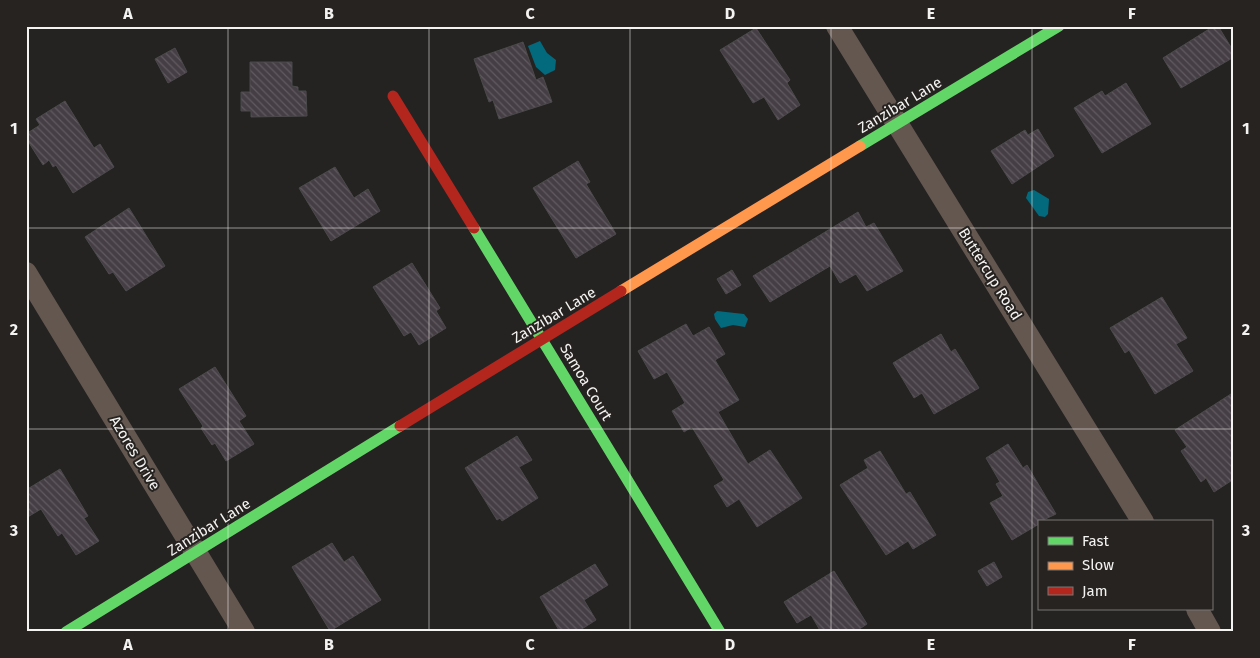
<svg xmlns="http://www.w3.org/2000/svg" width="1260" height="658" font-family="'Fira Sans',sans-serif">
  <defs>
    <pattern id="building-back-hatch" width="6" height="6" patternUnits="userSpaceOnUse" patternTransform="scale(1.25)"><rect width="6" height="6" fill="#463e45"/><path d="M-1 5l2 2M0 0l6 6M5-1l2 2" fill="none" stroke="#615a60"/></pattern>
  </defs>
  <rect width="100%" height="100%" fill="#252322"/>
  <g fill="#03697d">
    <path d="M540,41L547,53L556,60L555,70L545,75L536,67L528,46Z"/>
    <path d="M1034,190L1049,199L1048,214L1045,217L1039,216L1026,198L1028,192Z"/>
    <path d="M717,311L744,314L748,319L745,327L733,325L721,328L715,319L714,314Z"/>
  </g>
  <g fill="url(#building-back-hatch)" stroke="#4b4a4a">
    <path d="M1214,26H1218L1234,52V57L1181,88L1163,58Z"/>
    <path d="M756,28L790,80L787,83L800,105L778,120L764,97L753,103L720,50Z"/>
    <path d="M523,42L536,80L543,77L552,102L499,119L493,100L489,102L474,59Z"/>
    <path d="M175,48L187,72L168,83L155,59Z"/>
    <path d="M250,62H292V86L298,87V91H306L307,116L251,117V111H241V92H250Z"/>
    <path d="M1126,83L1151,124L1102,153L1074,108L1102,91L1105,96Z"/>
    <path d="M65,101L94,148L100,144L114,167L73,193L56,165L53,167L49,160L43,165L26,138V134L40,125L36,119Z"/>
    <path d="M1038,129L1054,156L1012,184L991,151L1025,130L1028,135Z"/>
    <path d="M578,161L590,182L586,184L616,234L576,258L533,188Z"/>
    <path d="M335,167L354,198L368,189L380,211L331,241L299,188Z"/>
    <path d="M129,208L165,266L126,291L113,272L109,274L85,237Z"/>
    <path d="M858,212L866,227L874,223L903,271L867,291L856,274L840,283L830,266L770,302L753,276Z"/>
    <path d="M412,263L440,308L436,311L446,328L419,345L411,332L404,336L373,287Z"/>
    <path d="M732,270L741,285L726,294L717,279Z"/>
    <path d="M1162,297L1187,338L1176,344L1193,371L1155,394L1129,350L1125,353L1110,328Z"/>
    <path d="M686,324L693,336L709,327L725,354L715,360L739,400L718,412L748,464L770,450L802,498L757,527L739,499L727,507L714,486L724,480L692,427L684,432L672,411L685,403L667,372L654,379L638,351Z"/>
    <path d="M941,334L951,352L955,349L979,388L934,414L922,393L914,398L893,363Z"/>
    <path d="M215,367L246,416L239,421L254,444L226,461L215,443L212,445L201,428L203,426L179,389Z"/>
    <path d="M1234,392V479L1214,492L1206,478L1201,482L1181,451L1187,447L1175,430Z"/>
    <path d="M517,436L532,460L519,467L538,498L502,521L500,518L497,520L465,468Z"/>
    <path d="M1008,444L1023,468L1027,465L1056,514L1039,522V524L1012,540L990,503L1003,496L996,484L1000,482L986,458Z"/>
    <path d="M880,451L906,494L910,492L936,535L913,549L908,541L886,555L840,485L868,468L864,460Z"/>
    <path d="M60,469L88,516L84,518L99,541L76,555L62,533L58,536L41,509L26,518V490Z"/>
    <path d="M332,543L344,562L353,556L381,600L330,631L292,567Z"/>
    <path d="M994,562L1002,577L987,586L978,571Z"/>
    <path d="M595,564L608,585L584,600L596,620L577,632H560L540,597Z"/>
    <path d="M834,571L867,624L855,632H821L811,615L797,623L784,602Z"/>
  </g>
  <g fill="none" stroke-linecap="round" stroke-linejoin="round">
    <g stroke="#645750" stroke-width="22">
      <path d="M837,26L1143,522"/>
      <path d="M26,273L244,632"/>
      <path d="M1197,609L1210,632"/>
    </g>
    <g stroke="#63d668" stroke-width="11">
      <path d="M860,146L1059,26"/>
      <path d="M474,228L720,632"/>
      <path d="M66,632L400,426"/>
    </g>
    <path stroke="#ff974d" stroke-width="11" d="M621,291L860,146"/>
    <g stroke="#b3261e" stroke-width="11">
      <path d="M393,96L474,228"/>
      <path d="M400,426L621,291"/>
    </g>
  </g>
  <path fill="none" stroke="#f5f3f2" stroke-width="1" stroke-opacity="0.55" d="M228,26V632M429,26V632M630,26V632M831,26V632M1032,26V632M26,228H1234M26,429H1234"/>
  <g text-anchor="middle" stroke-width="4" stroke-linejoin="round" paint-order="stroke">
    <g font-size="15" fill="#f5f3f2" stroke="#262321">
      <text transform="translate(900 105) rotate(-31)" y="5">Zanzibar Lane</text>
      <text transform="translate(990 274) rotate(58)" y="5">Buttercup Road</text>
      <text transform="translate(554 315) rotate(-31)" y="5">Zanzibar Lane</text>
      <text transform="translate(586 382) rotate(59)" y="5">Samoa Court</text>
      <text transform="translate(135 453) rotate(59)" y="5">Azores Drive</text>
      <text transform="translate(209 527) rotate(-32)" y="5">Zanzibar Lane</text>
    </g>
  </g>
  <rect width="1260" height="658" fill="none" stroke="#262321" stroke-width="55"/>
  <rect x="1038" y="520" width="175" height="90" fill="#262321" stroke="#797675"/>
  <rect x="1048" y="537" width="25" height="8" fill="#63d668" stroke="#797675"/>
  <text x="1082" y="546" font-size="15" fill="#f5f3f2">Fast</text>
  <rect x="1048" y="562" width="25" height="8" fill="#ff974d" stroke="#797675"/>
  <text x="1082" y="570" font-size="15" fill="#f5f3f2">Slow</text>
  <rect x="1048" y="587" width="25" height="8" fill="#b3261e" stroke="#797675"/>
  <text x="1082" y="596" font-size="15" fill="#f5f3f2">Jam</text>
  <rect x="28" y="28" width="1204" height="602" fill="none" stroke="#f5f3f2" stroke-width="2"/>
  <g font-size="16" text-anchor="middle" font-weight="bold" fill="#f5f3f2">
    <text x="128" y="19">A</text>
    <text x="329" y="19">B</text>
    <text x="530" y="19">C</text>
    <text x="730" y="19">D</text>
    <text x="931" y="19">E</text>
    <text x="1132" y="19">F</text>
    <text x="14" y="134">1</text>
    <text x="1246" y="134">1</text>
    <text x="14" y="335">2</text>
    <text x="1246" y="335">2</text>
    <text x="14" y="536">3</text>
    <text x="1246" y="536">3</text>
    <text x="128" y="650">A</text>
    <text x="329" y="650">B</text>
    <text x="530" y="650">C</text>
    <text x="730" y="650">D</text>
    <text x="931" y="650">E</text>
    <text x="1132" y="650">F</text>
  </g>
</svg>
